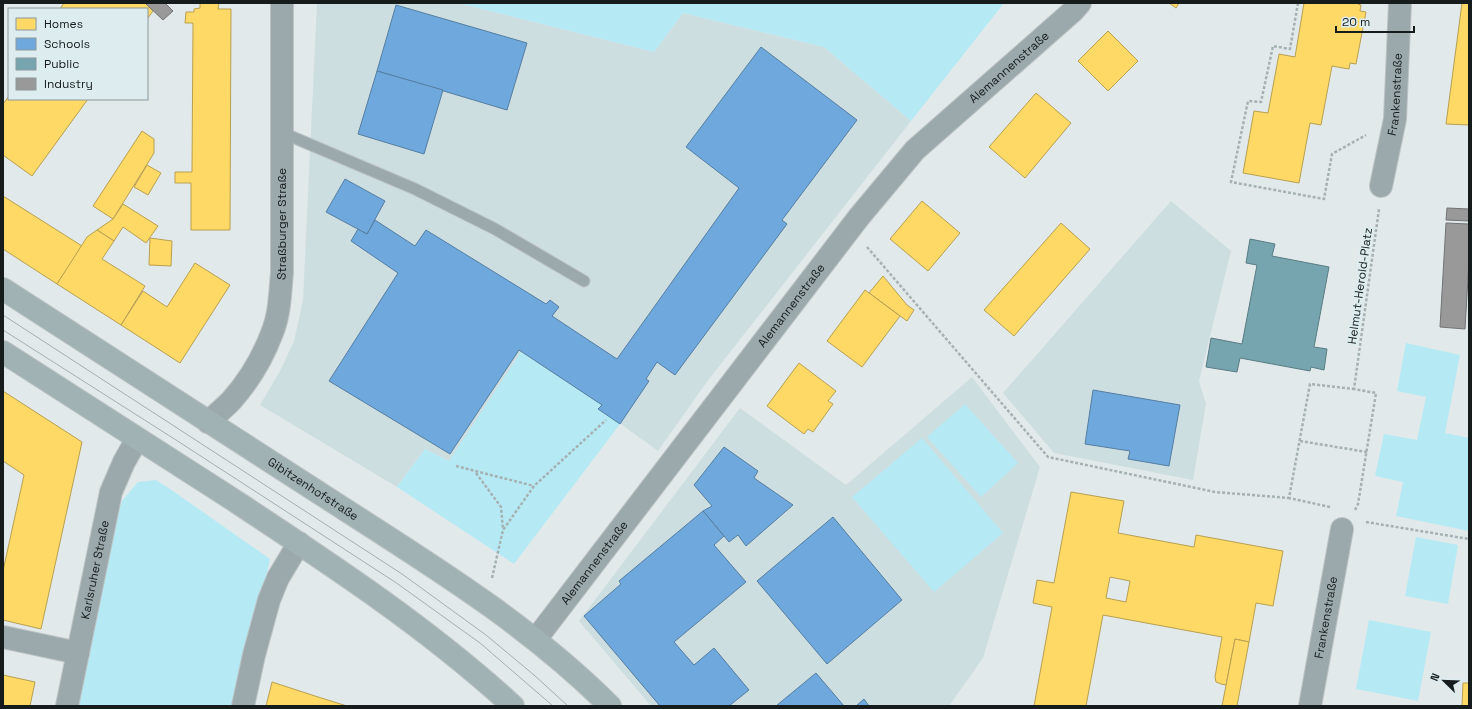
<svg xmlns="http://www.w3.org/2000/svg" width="1472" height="709" font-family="'Space Grotesk',sans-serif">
  <rect width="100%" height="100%" fill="#e1e9eb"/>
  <g fill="#cddee1">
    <path d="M317,3H458L654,52L683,13L824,47L911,121L706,383L658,451L522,352L449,461L425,449L397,487L260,405L281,369L294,341L303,300Z"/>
    <path d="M1171,201L1231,251L1199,381L1206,404L1193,480L1054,453L1003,393Z"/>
    <path d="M972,377L1040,467L983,658L949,706H651L579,621L740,408L846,485Z"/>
  </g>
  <g fill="#b5eaf4">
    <path d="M458,3H1004L911,121L824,47L683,13L654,52Z"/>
    <path d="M1406,343L1460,355L1445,433L1469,438V531L1396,516L1403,482L1375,476L1384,434L1417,440L1426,397L1397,391Z"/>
    <path d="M521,352L602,405L599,409L620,424L514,564L397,487L425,449L449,461Z"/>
    <path d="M965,404L1018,463L981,497L927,437Z"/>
    <path d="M922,438L1003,533L934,592L852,497Z"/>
    <path d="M156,480L170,489L270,559L239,706H76L115,525L122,501L138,482Z"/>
    <path d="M1416,537L1458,545L1448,604L1405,596Z"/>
    <path d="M1369,620L1431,632L1418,701L1356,689Z"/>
  </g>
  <g fill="#ffd966" stroke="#b9a050" fill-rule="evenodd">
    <path d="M64,3H145L153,11L147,19V9H60Z"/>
    <path d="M200,3H219L218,9H231L230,230H191V183H175V172H192L193,23H185L186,12H194V9L200,8Z"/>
    <path d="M1169,3H1179L1176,8Z"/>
    <path d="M1304,3H1358V4L1361,5L1360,11L1366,12L1356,64L1350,63L1349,69L1332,66L1321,125L1310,123L1299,183L1243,173L1254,111L1268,113L1279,54L1295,57Z"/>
    <path d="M1462,3H1469V125L1446,124Z"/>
    <path d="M1108,31L1138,61L1108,91L1078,61Z"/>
    <path d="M1036,93L1071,123L1025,178L989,147Z"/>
    <path d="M9,96V99H88L32,176L3,155V104Z"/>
    <path d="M142,131L154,139V153L113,219L93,206Z"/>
    <path d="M147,165L161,173L148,195L134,187Z"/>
    <path d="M3,196L82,246L57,284L3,249Z"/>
    <path d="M922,201L960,233L928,271L890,239Z"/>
    <path d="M123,204L158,226L146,243L123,227L114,241L97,230L113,219Z"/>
    <path d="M1061,223L1090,249L1014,336L984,310Z"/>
    <path d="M97,230L114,241L102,259L145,286L121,325L57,284L87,237Z"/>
    <path d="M150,238L172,241L171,266L149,265Z"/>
    <path d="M195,263L230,285L180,363L121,325L143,291L167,307Z"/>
    <path d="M883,276L907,305L914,310L907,321L869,293Z"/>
    <path d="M865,290L900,316L862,367L827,341Z"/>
    <path d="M799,363L836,391L828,401L833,404L813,432L808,429L804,434L767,406Z"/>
    <path d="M3,391L82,442L41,629L3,620V571L24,475L3,461Z"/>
    <path d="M1071,492L1124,501L1118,533L1194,547L1196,535L1283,551L1273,606L1256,603L1249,642L1235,639L1226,685L1221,684L1216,682L1215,677L1222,637L1103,615L1086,706H1034L1052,607L1033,603L1037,580L1054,583ZM1110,577L1130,581L1126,602L1106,598Z"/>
    <path d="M1235,639L1249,642L1237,706H1222Z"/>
    <path d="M3,675L35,682L30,706H3Z"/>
    <path d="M272,682L315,696L347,706H266Z"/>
    <path d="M1463,683H1469V706H1462Z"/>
  </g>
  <g fill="#6fa8dc" stroke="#547ea2">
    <path d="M396,5L527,43L507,110L377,71Z"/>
    <path d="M761,47L857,120L782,220L787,224L675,375L657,362L646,379L649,381L620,424L598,409L602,405L519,350L450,454L329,381L398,273L351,241L358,229L367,234L375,220L415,246L426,230L546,304L550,300L559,307L552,316L617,359L739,188L686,147Z"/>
    <path d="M377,71L443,90L424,154L358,134Z"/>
    <path d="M345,179L385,201L367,234L326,212Z"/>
    <path d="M1093,390L1180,405L1169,466L1128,459L1130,451L1085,444Z"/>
    <path d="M724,447L758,471L754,478L793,505L746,546L738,535L729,542L703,511L712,506L694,485Z"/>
    <path d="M703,511L724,536L714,545L746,582L674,642L694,665L714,648L749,690L729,706H660L584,616L621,584L619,581Z"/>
    <path d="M833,517L902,600L827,664L757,581Z"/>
    <path d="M816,673L844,706H776Z"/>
    <path d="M864,699L869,706H856Z"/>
  </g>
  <path fill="#76a5af" stroke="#597c83" d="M1250,239L1275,244L1272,256L1329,267L1314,347L1327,349L1324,370L1311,367L1310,371L1240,358L1237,372L1206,367L1211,338L1242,344L1257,265L1246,263Z"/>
  <g fill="#999" stroke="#727374">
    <path d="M145,3H165L173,11L163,20Z"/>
    <path d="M1447,208L1469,209V221L1446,220Z"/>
    <path d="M1446,223L1469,224V261L1465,329L1440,327Z"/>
  </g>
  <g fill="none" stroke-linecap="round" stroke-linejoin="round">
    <g stroke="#bdc3c5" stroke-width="13">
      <path id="service" d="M283,133L415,189L495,229L584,281"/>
    </g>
    <g stroke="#bdc3c5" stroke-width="24">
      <g id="minor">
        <path id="s1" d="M1381,186L1395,119L1400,3"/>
        <path id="s2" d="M208,422C216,415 224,408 231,401C248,382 263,357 272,333C280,314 280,292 282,273V3"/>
        <path d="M3,637L78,653"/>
        <path id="s3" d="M536,639L859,217L915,150L1073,11L1080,3"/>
        <path id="s4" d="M67,706L111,492L124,462L137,439"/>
        <path d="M243,706L254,655L269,600L278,578L299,543"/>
        <path id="s5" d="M1310,706L1342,529"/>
      </g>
    </g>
    <g stroke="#bdc3c5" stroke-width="24">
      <g id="secondary">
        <path id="s6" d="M3,289C111,359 219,428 327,498C426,562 526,622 610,706"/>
        <path d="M3,352C79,401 155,450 232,499C329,563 427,627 513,706"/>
      </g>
    </g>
    <g stroke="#a6b1b3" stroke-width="2.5" stroke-dasharray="3 2" stroke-linecap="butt">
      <path d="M1298,3L1290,49L1273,46L1261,102L1248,101L1231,182L1324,199L1332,154L1366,135"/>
      <path d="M867,247L1048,457L1215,492L1289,498"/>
      <path d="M1300,441L1367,452"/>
      <path d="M456,466L534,486"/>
      <path d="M476,473L501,507L503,530"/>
      <path d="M1330,507L1289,498L1310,384L1354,389"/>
      <path d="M1355,510L1358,504L1376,393L1354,389L1379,209"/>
      <path d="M1366,522L1469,539"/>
      <path d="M492,578L503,530L534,486L606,420"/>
    </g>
    <use href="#service" stroke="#9ba9ac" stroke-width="11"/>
    <use href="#minor" stroke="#9ba9ac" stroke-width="22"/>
    <use href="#secondary" stroke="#a1b2b4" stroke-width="22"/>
    <g stroke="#a4aeb0" stroke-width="1">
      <path d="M3,315L402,574L486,635L534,675L568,706"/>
      <path d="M3,330L176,440L395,582L480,643L553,706"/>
    </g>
  </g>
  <g text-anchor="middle" stroke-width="4" stroke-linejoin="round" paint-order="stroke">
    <g font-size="12" fill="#161b1c" stroke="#ddecef">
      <text dy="4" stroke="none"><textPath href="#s3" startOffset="744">Alemannenstraße</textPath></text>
      <text dy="4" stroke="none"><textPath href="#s1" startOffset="93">Frankenstraße</textPath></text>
      <text dy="4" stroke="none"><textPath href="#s2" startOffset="221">Straßburger Straße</textPath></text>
      <text transform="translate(1360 286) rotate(-82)" y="4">Helmut-Herold-Platz</text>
      <text dy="4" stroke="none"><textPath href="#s3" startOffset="420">Alemannenstraße</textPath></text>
      <text dy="4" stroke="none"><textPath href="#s6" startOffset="369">Gibitzenhofstraße</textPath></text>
      <text dy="4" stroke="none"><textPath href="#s3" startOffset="96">Alemannenstraße</textPath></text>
      <text dy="4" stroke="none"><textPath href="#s4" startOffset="139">Karlsruher Straße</textPath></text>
      <text dy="4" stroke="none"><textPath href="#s5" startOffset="90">Frankenstraße</textPath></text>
    </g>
  </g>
  <rect width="1472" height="709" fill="none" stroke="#161b1c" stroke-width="8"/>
  <rect x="8" y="8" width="140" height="92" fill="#ddecef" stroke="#8d989b"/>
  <rect x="16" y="18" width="20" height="12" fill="#ffd966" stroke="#8d989b"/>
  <text x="44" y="28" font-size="12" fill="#161b1c">Homes</text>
  <rect x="16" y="38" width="20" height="12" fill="#6fa8dc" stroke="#8d989b"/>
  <text x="44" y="48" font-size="12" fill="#161b1c">Schools</text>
  <rect x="16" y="58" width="20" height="12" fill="#76a5af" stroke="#8d989b"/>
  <text x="44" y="68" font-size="12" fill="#161b1c">Public</text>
  <rect x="16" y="78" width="20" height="12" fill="#999999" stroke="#8d989b"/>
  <text x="44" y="88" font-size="12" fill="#161b1c">Industry</text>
  <g transform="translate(1444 681) rotate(293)" stroke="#ddecef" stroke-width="3" paint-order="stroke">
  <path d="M0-3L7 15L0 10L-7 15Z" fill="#161b1c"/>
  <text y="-6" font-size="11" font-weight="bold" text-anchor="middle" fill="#161b1c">N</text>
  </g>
  <path d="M1336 26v6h78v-6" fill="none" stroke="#161b1c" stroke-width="2"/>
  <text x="1342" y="26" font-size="12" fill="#161b1c" stroke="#ddecef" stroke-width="3" paint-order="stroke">20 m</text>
</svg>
